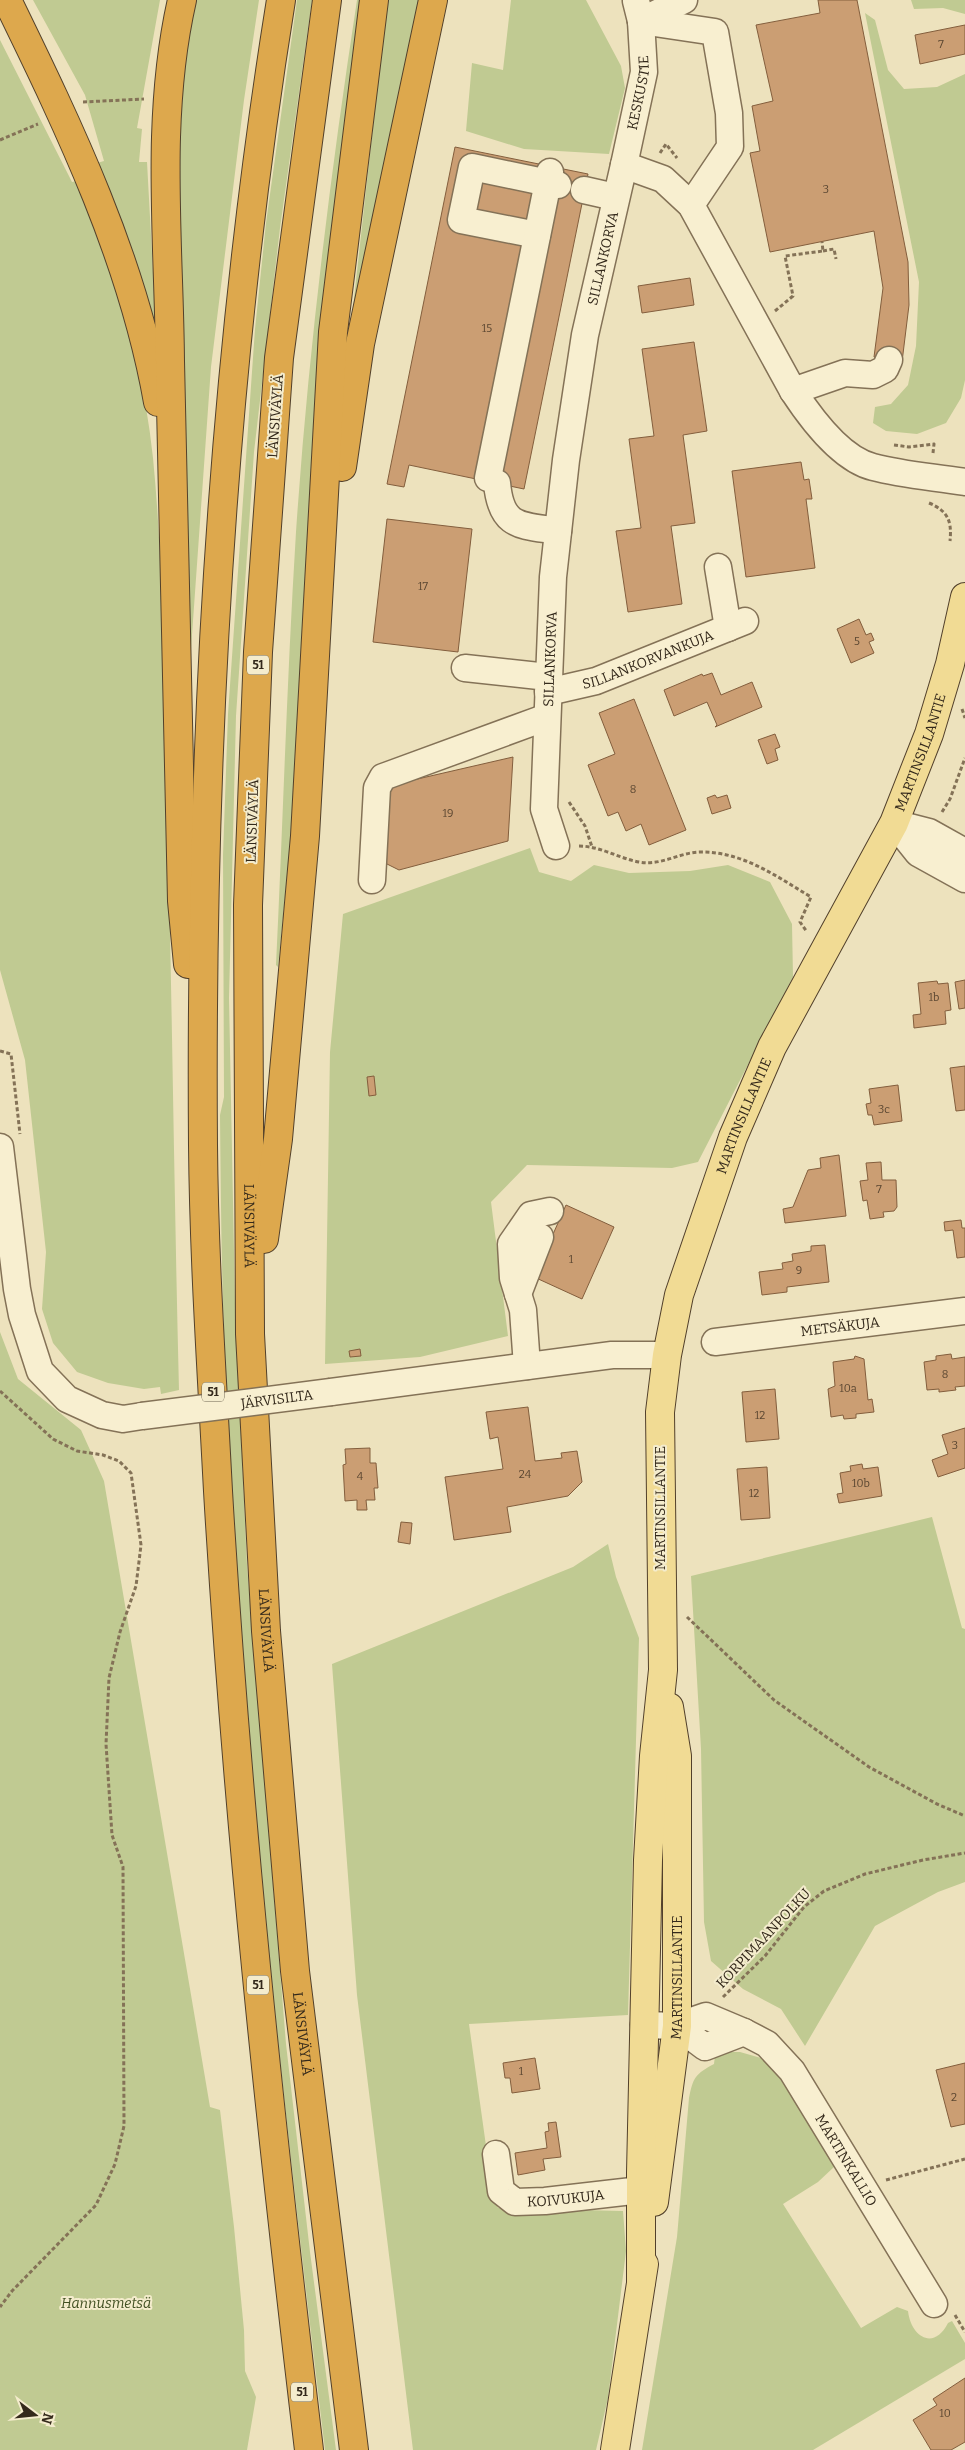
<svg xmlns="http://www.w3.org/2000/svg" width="965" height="2450" font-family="Bitter,serif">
  <rect width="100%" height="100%" fill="#ede2bd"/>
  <g fill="#c0ca92">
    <path d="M33,0H160L137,128L142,129L139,162H147L157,345L97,163L104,161L85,95Z"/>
    <path d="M192,0H259L244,100L211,367L190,663H187L176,117Z"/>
    <path d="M297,0H312L280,228L254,452L236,716L229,998L235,1303L247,1565L286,2044L310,2252L336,2450H325C284,2109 245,1768 228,1425C222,1322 221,1219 220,1115L224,1097L223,855L228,714L255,329L266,223Z"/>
    <path d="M357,0H366L306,612L291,837L278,967L276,965C283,821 287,676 296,532C308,354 330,176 357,0Z"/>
    <path d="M387,0H424L350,335Z"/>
    <path d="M511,0H586L621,66L625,88L609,154L524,149L466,131L472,63L503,70Z"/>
    <path d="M911,0H965V14L943,8L914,9Z"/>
    <path d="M865,13L875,20L888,70L904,89L937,87L965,74V380L961,398L946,423L917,434L886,431L873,423L875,407L891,404L908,385L916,346L919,282Z"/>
    <path d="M0,40L72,182L77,181C115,269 143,362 153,458C164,570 163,683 167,795C172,994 174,1192 179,1390L161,1394L160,1387L144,1389L108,1383L77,1372L53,1343L42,1309L46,1252L25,1060L0,970Z"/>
    <path d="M530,848L539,872L571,881L594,865L629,873L690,871L728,865L770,882L792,924L793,977L698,1162L672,1168L527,1165L491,1202L508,1336L420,1357L325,1364L330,1052L343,914Z"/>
    <path d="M0,1332L18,1379L81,1430L104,1481L210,2107L220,2110L234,2227L244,2330L245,2371L256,2397L247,2450H0Z"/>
    <path d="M932,1517L962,1628L965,1629V1882L938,1892L875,1926L805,2046L781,2009L743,1989L711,1961L704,1922L701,1749L691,1576Z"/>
    <path d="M608,1544L616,1577L639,1638L628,2015L469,2024L493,2196L498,2208L623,2211L626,2251L608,2398L596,2450H413L357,1995L332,1664L573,1567Z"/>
    <path d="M728,2052H740L761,2058L782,2074L835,2166L818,2182L783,2204L861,2328L897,2307L908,2311C911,2337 934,2351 948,2323L952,2321L965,2343V2359L813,2450H642L677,2237L689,2098C693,2078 695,2074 714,2064L715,2055Z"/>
  </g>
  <g fill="#cb9e73" stroke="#835e3d">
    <path d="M818,0H857L908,262L909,305L902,362L874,357L883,288L874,231L770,252L750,153L760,151L752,106L773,101L756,25L820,13Z"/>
    <path d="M965,25V54L920,64L915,35Z"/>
    <path d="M455,147L588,174L524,489L409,465L404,487L387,484Z"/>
    <path d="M690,278L694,305L642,313L638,286Z"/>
    <path d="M694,342L707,431L683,435L695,523L671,526L682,604L628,612L616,531L641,528L629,439L654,436L642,349Z"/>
    <path d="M801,462L804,480L809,479L812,499H806L815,568L746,577L732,471Z"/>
    <path d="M387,519L472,529L458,652L373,642Z"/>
    <path d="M859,619L866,635L871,633L874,640L869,642L874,653L851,663L837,629Z"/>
    <path d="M712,673L721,695L752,682L762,707L715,727L717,725L707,702L674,716L664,690L702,674L703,676Z"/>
    <path d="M634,699L686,830L649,845L641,824L626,831L618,812L608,816L588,765L615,754L599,713Z"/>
    <path d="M775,734L780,747L775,749L778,760L767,764L758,740Z"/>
    <path d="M513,757L508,841L399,870L385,863L387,786Z"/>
    <path d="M715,795L717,798L727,795L731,808L712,814L707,798Z"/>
    <path d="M965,980V1008L959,1009L955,982Z"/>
    <path d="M937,981L938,984L948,983L951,1010L945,1011L946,1024L914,1028L913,1015L921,1014L918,983Z"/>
    <path d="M965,1066V1110L956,1111L950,1068Z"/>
    <path d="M374,1076L376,1095L369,1096L367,1077Z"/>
    <path d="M898,1085L902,1121L874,1125L872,1115H868L866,1104L871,1103L869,1089Z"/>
    <path d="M839,1155L846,1216L785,1223L783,1209L793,1207L808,1170L821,1168L820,1158Z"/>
    <path d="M881,1162L882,1180H896L897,1207L894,1211L883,1212L884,1217L870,1219L867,1200L863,1201L860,1181L868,1180L866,1163Z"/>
    <path d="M566,1205L614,1227L582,1299L534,1277Z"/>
    <path d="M961,1220L962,1228H965V1257L957,1258L953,1230L945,1231L944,1222Z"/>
    <path d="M825,1245L829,1282L787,1287V1292L762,1295L759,1272L783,1269L782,1263L793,1261L792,1254L811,1251V1246Z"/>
    <path d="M360,1349L361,1356L350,1357L349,1351Z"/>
    <path d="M951,1354L952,1359L965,1357V1386L955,1387L956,1390L939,1392V1389L927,1390L924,1362L936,1360V1356Z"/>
    <path d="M855,1356L864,1359L868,1400L872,1399L874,1412L856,1414V1418L844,1419L843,1415L831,1417L828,1389L835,1386L833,1362L854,1359Z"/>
    <path d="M775,1389L779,1439L746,1442L742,1392Z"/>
    <path d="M528,1407L535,1461L562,1458L561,1453L577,1451L582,1482L568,1496L507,1507L511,1532L454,1540L445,1477L503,1469L498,1437L490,1439L486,1412Z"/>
    <path d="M965,1428V1468L938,1477L932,1460L948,1454L942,1435Z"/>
    <path d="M370,1448V1463H376L378,1488H374L375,1500H366L367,1510H357V1500L345,1501L343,1465L346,1464L345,1449Z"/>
    <path d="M862,1464L863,1469L878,1467L882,1496L839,1503L837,1494L843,1493L840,1473L851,1471L850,1466Z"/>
    <path d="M767,1467L770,1518L741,1520L737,1469Z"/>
    <path d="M401,1522L412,1523L410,1544L398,1542Z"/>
    <path d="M535,2058L540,2089L512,2093L510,2078H505L503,2063Z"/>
    <path d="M965,2063V2124L951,2127L936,2070Z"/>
    <path d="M556,2122L561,2157L543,2159L545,2170L518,2175L515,2153L547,2148L545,2132L549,2131L548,2123Z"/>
    <path d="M965,2378V2442L951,2450H931L913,2420L937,2405L933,2399Z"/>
  </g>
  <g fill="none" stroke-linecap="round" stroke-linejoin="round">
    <g stroke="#847257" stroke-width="29">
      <g id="minor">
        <path d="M641,21L715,32L729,113L730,147L691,205"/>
        <path d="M641,21L684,0"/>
        <path id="s1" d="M624,165L644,72L641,21L636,1"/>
        <path d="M584,190L615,197"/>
        <path d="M537,235L461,220L472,167L558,185"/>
        <path d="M793,391L845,373L873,375L885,369L889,360"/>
        <path d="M488,478L550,172"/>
        <path d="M497,483C501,528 520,525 558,531"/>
        <path d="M718,567L728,628"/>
        <path d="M465,668L548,677"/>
        <path id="s2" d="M548,692L596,681L745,621"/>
        <path d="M894,823L918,853L965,879"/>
        <path d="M894,823L929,832L965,852"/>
        <path id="s3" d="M556,846L544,809L553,577L566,460L585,335L624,165L663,179L691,205L793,391C810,417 841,459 873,467C903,475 935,477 965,482"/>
        <path d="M372,880L377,788L383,777L547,717"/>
        <path d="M0,1147L17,1289L22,1315L40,1371L67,1399L102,1415L123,1419L142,1416"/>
        <path d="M518,1294L540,1237"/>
        <path id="s4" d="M715,1342L965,1311"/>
        <path d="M527,1366L523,1310L513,1278L511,1244L531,1215L550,1211"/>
        <path d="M331,1392L612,1355H667"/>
        <path id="s5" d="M644,2025L677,2026L706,2016L744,2032L767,2044L792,2071L934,2304"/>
        <path d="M677,2026L705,2047L744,2032"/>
        <path id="s6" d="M496,2154L501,2191L515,2202L545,2201L641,2190"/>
      </g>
    </g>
    <g stroke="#52402b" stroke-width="30">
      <g id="major">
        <path id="s7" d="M654,2202L677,2026V1756L669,1707"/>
        <path id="s8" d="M641,2282V2173L648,1860L654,1756L663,1670L660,1412L667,1355L679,1295L733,1137L772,1047L894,823L929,734L950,664L965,597"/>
        <path d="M615,2450L644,2264"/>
      </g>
    </g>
    <g stroke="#52402b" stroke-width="30">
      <g id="highway">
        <path d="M7,0C70,129 133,260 158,402"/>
        <path d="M182,0C155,119 169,241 170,361C173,541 177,721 182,901L188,964"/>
        <path d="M281,0C220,378 200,762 203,1145C204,1260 212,1376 218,1491C237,1811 271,2131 309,2450"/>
        <path id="s9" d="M327,0L279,358L258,652L248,905L250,1334L266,1631L295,1971L354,2450"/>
        <path d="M342,467L360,344L433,0"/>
        <path d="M264,1239L278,1139L305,836L333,332L374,0"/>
      </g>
    </g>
    <g stroke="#847257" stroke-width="3" stroke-dasharray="4 2.5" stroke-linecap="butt">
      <path d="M83,102L144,99"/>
      <path d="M0,140L38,124"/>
      <path d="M660,153L666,144L677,158"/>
      <path d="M823,251L834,249L836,259"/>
      <path d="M775,311L793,296L785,256L823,251L822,242"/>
      <path d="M894,445L909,447L934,444L933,453"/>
      <path d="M929,503C948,511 952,521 950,541"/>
      <path d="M962,709L965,718"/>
      <path d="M569,802L585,826L592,847"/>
      <path d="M942,812L950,799L965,758"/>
      <path d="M579,846C600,846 618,858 639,862C661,866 678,853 699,852C742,851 776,876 811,897L800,922L807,932"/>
      <path d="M0,1051L11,1054L20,1134"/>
      <path d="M0,1391L53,1439L77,1451L103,1455L119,1461L131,1473L141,1545L136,1586L120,1632L109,1678L106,1744L112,1835L123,1867L124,2126L115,2164L96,2205L12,2291L0,2307"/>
      <path d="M687,1617L774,1700L869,1767L937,1804L965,1816"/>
      <path d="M723,1997L765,1956L804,1907L824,1891L865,1874L923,1860L965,1853"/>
      <path d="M886,2180L965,2159"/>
      <path d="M955,2315L965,2332"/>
    </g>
    <use href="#minor" stroke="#f8efd0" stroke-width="26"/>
    <use href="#major" stroke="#f1db94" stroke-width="28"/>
    <use href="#highway" stroke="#dda84d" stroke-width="28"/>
    <g stroke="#847257" stroke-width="29" stroke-linecap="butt">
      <g id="minor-bridge">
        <path id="s10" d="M142,1416L331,1392"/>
      </g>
    </g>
    <use href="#minor-bridge" stroke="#f8efd0" stroke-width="26"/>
  </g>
  <g text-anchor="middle" stroke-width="4" stroke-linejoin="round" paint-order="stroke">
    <g font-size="11" fill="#5a4631">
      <text x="941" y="48">7</text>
      <text x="826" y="193">3</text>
      <text x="487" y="332">15</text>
      <text x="423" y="590">17</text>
      <text x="857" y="645">5</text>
      <text x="633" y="793">8</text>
      <text x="448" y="817">19</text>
      <text x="934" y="1001">1b</text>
      <text x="884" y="1113">3c</text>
      <text x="879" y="1193">7</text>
      <text x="571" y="1263">1</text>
      <text x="799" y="1274">9</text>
      <text x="945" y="1378">8</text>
      <text x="848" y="1392">10a</text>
      <text x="760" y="1419">12</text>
      <text x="955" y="1449">3</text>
      <text x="525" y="1478">24</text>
      <text x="360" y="1480">4</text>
      <text x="861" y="1487">10b</text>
      <text x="754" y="1497">12</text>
      <text x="521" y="2075">1</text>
      <text x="954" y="2101">2</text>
      <text x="945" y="2417">10</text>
    </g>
    <g fill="#f4eccd" stroke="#6e6450" stroke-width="1">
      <rect x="247" y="655.5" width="22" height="19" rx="4"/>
      <rect x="202" y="1382.5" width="22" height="19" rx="4"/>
      <rect x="247" y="1975.5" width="22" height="19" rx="4"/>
      <rect x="291" y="2382.5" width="22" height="19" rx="4"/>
    </g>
    <g font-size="12" font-weight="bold" fill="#34291b">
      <text x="258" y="669">51</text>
      <text x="213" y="1396">51</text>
      <text x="258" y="1989">51</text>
      <text x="302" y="2396">51</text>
    </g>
    <g font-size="14" fill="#34291b" stroke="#f4eccd">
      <text dy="5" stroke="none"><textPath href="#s1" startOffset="74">KESKUSTIE</textPath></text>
      <text dy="5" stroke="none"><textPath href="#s3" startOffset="594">SILLANKORVA</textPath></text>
      <text transform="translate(275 416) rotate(-86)" y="5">LÄNSIVÄYLÄ</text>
      <text dy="5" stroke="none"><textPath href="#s2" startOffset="105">SILLANKORVANKUJA</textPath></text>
      <text dy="5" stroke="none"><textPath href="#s3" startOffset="189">SILLANKORVA</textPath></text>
      <text dy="5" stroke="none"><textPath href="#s8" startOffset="1585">MARTINSILLANTIE</textPath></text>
      <text transform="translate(252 821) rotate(-88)" y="5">LÄNSIVÄYLÄ</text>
      <text dy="5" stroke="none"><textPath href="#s8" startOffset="1180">MARTINSILLANTIE</textPath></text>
      <text dy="5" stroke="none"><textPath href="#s9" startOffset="1230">LÄNSIVÄYLÄ</textPath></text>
      <text dy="5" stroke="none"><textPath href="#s4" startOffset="126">METSÄKUJA</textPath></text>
      <text dy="5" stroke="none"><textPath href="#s10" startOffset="136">JÄRVISILTA</textPath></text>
      <text transform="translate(660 1508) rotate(-90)" y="5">MARTINSILLANTIE</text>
      <text dy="5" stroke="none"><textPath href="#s9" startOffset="1635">LÄNSIVÄYLÄ</textPath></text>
      <text transform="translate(763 1938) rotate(-47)" y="5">KORPIMAANPOLKU</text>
      <text dy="5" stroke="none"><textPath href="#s7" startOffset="226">MARTINSILLANTIE</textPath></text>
      <text dy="5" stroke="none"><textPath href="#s9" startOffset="2040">LÄNSIVÄYLÄ</textPath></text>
      <text dy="5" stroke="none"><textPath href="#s5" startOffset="272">MARTINKALLIO</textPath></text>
      <text dy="5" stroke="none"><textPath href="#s6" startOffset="106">KOIVUKUJA</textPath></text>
    </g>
    <g font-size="14" font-style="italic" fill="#415022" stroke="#f4eccd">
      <text x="106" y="2308">Hannusmetsä</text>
    </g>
  </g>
  <g transform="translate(35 2415) rotate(106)" stroke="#f4eccd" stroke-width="4" paint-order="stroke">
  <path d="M0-4L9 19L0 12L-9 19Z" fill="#34291b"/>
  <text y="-8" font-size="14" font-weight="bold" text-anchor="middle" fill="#34291b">N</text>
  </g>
</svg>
